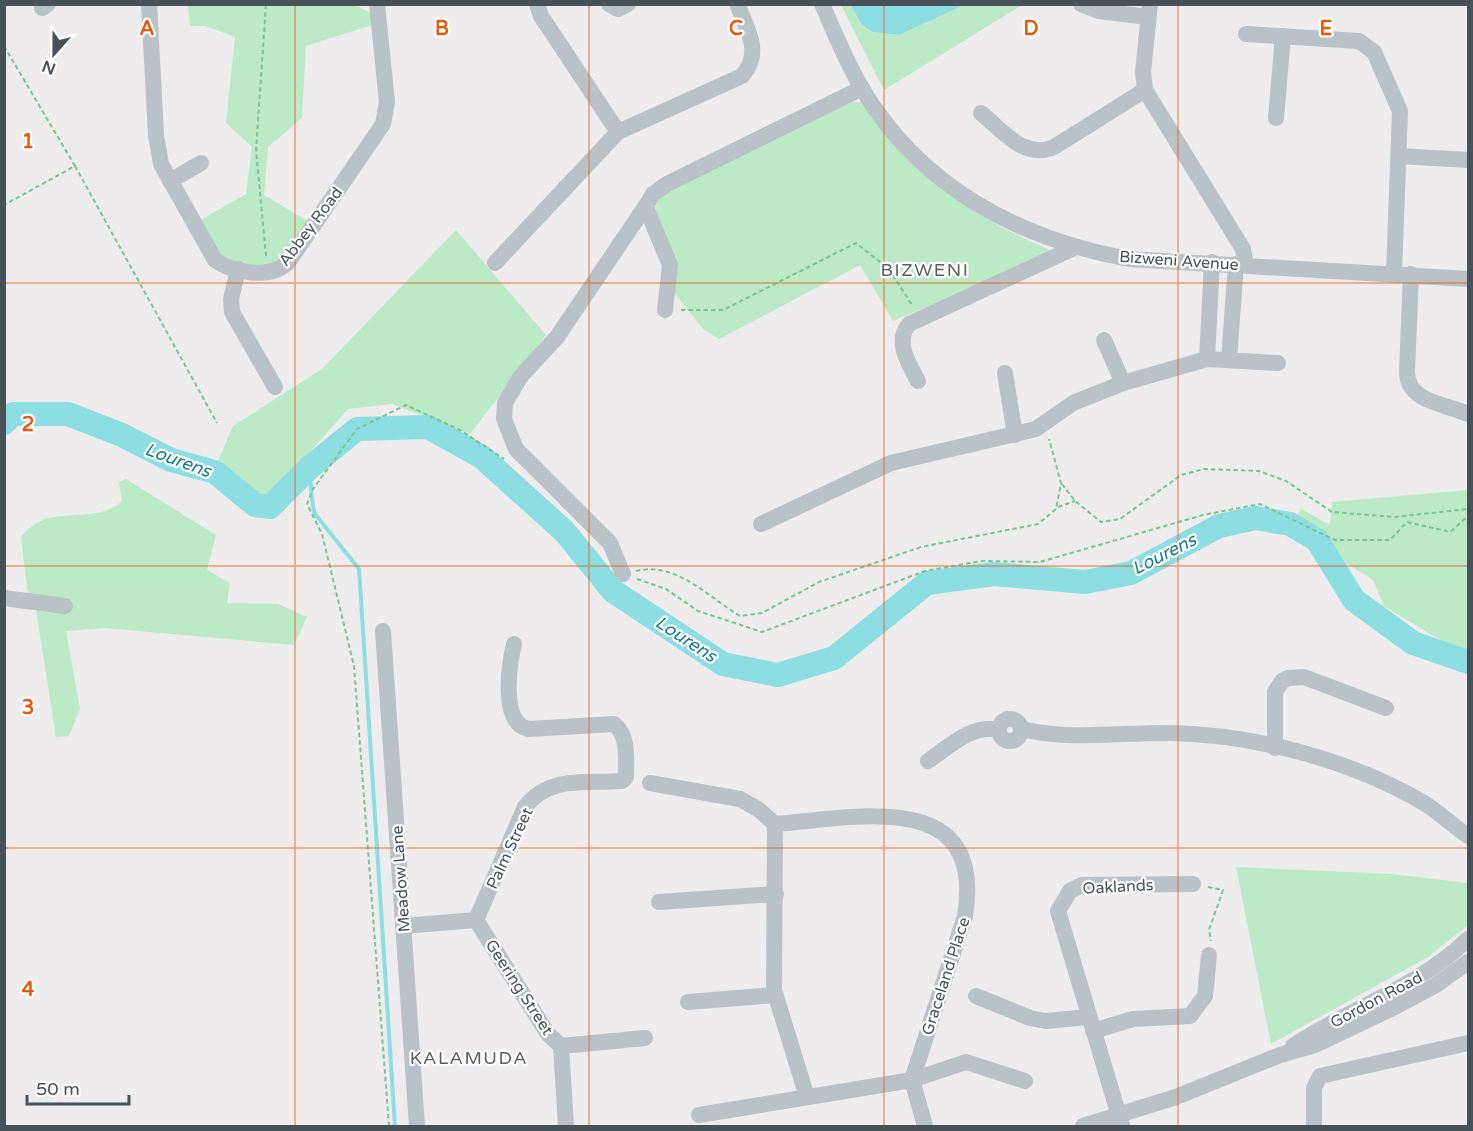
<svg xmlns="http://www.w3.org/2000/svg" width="1473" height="1131" font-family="'Varela Round',sans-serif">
  <rect width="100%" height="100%" fill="#eeecec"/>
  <g fill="#bceac7">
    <path d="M188,5L357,6L369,12L375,24L306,46L302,118L268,147L264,195L309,222C275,271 282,272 222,259L199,221L246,194L252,147L226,123L235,37L205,26H190Z"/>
    <path d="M841,5H851L861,24L871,32L899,35L964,5H1022L884,90Z"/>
    <path d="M846,101L863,103C920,179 965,213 1052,251L1050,255L893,321L860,265L719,339L703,329L673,291L653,216L660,192Z"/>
    <path d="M456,230L546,335L470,434L392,404L348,409L277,489L264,499L237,482L218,461L233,426L322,369Z"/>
    <path d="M126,479L216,535L207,570L230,583L227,603L278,604L307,617L294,645L105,628L66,631L80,709L69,736L56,737L36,610L27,589L21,537C49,500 93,528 122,501L119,482Z"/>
    <path d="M1468,490V654L1460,652L1384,606L1373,580L1341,560L1321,538L1293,523L1301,509L1330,525L1332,502Z"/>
    <path d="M1236,867L1392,874L1468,883V925L1428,957L1271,1044Z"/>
  </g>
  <path fill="#8ddee3" d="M851,5H964L899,35L872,32L861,24Z"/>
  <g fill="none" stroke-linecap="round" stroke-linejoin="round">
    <path stroke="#8ddee3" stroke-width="4" d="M309,468C312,484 310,500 315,514L359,569L395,1126"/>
    <path stroke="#8ddee3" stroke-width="24" d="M4,423L13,414H68L122,435L171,460L215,472L255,505L270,507L309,468L357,429L428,427L482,457L564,531L613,591L723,664L778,675L834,658L927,583L994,574L1085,582L1131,573L1219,526L1256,518L1290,524L1317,540L1354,600L1413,643L1468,662"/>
    <g stroke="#78c593" stroke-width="2" stroke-dasharray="4.5 3" stroke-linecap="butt">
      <path d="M4,46L75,166L4,205"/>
      <path d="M75,166L217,423"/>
      <path d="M266,256L256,150L266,4"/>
      <path d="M681,310H723L856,243L889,269L912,305"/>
      <path d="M1062,484L1075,501L1101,522L1120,519L1181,475L1204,469L1259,471L1286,481L1332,512L1394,517L1468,509"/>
      <path d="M1058,507L1075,501"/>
      <path d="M636,571C676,561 708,597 740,616L762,613L819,582L921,547L1038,524L1056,509L1061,483L1049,439"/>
      <path d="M637,579L666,589L698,611L762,632L925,571L982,561L1040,562L1203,515L1260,504L1335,540H1390L1407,522L1450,532L1468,516"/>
      <path d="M1208,887L1223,890L1209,930L1211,941"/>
      <path d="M389,1126L354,666L322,534L307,504L313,489L357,429L406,405L460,430L504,459"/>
    </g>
    <g stroke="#b8c2c7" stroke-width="16">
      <path d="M149,4L156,135L161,164L215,260C232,273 273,280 289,261L383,124L387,102L377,4"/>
      <path d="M537,4L541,16L618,132"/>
      <path d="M609,4L618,9L628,4"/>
      <path d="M822,4C834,32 846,61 861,87C920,187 1019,239 1129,259L1468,279"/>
      <path d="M1081,4L1099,11L1148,17"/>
      <path d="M1150,4L1143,72L1145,90L1243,249L1246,265"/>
      <path d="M42,8L48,4"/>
      <path d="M1246,34L1359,41L1374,52L1400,111L1394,273"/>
      <path d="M981,113C1003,131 1024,160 1054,147L1145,90"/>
      <path d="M1276,118L1283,36"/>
      <path d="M1399,156L1468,160"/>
      <path d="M170,181L201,163"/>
      <path d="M495,263L618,132L742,76C763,53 747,28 737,4"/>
      <path d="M238,269L231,299L232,312L275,387"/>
      <path d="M1411,274L1407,372C1407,402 1446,404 1468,414"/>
      <path d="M665,310L670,265L647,210V204L653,194L667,184L862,88"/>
      <path d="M1104,340L1123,383"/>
      <path d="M1207,359L1212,262"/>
      <path d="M1229,360L1236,264"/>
      <path d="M1005,373L1015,435"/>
      <path d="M918,381C909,364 894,342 909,324L1074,248"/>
      <path d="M761,524L891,463L1036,429L1073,403L1123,383L1207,359L1278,363"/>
      <path d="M623,574L610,543L516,449L504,419L505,403L521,376L557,337L647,204"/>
      <path d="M4,598L65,606"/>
      <path d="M383,631L417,1126"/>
      <circle cx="1010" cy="730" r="11"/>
      <path d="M1022,729C1070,741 1123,732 1172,733C1256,735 1351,760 1424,803C1440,813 1453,826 1468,836"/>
      <path d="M1275,748V692L1282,681L1288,678L1304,677L1386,708"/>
      <path d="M928,761C950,746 971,724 999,730"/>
      <path d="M650,783L740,799L758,809L775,824C855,818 986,786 965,916L912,1080L925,1126"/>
      <path d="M775,824L774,990L807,1097"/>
      <path d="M659,902L776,894"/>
      <path d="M476,920L525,807C549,775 586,784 622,781L626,777C626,760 629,735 614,724L529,729C500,724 509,665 514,644"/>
      <path d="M476,920L548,1034L561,1046L566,1126"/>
      <path d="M403,926L476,920"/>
      <path d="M976,996L1030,1018L1046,1021L1088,1017"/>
      <path d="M688,1002L775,995"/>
      <path d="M1093,1031L1133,1019L1190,1016L1205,996L1209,955"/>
      <path d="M561,1046L645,1038"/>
      <path d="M1293,1046C1350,1008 1419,987 1468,939"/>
      <path d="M699,1115L912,1080L966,1062L1025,1081"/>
      <path d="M1083,1126L1176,1097L1280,1055L1315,1045L1395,1007L1436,985L1468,962"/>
      <path d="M1122,1126L1058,911L1070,891L1082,885L1193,884"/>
      <path d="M1314,1126V1088L1320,1076L1468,1043"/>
    </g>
  </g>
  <path fill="none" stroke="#e8590c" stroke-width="1.5" stroke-opacity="0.55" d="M295,4V1126M589,4V1126M884,4V1126M1178,4V1126M4,283H1468M4,566H1468M4,848H1468"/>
  <g text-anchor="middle" stroke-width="4.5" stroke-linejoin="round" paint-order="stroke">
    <g font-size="16" fill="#465257" stroke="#fff">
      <text transform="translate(310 226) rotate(-53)" y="6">Abbey Road</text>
      <text transform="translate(1179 260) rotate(4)" y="6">Bizweni Avenue</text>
      <text transform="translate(509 848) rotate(-65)" y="6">Palm Street</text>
      <text transform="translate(400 879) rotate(-94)" y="6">Meadow Lane</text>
      <text transform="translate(1118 886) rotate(-3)" y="6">Oaklands</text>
      <text transform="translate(945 976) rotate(-72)" y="6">Graceland Place</text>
      <text transform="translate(520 987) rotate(57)" y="6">Geering Street</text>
      <text transform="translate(1376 999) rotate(-28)" y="6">Gordon Road</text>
    </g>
    <g font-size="18" letter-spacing="1.5" fill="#595d60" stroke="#fff">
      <text x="925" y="276">BIZWENI</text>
      <text x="469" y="1064">KALAMUDA</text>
    </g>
    <g font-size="18" font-style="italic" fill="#167e85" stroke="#fff">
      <text transform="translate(178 460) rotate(20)" y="6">Lourens</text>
      <text transform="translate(1164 554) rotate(-27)" y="6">Lourens</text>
      <text transform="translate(686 639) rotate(33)" y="6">Lourens</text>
    </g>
  </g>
  <g font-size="20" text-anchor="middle" font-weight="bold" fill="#e8590c" stroke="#fff" stroke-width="4.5" stroke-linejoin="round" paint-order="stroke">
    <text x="147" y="35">A</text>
    <text x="442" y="35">B</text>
    <text x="736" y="35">C</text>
    <text x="1031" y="35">D</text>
    <text x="1326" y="35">E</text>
    <text x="28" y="148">1</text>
    <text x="28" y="431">2</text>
    <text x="28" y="714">3</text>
    <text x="28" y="996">4</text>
  </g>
  <rect width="1473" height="1131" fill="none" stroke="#465257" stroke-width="12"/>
  <g transform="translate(54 54) rotate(201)" stroke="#ffffff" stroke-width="4.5" paint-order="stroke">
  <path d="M0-4.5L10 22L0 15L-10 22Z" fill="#465257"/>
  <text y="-9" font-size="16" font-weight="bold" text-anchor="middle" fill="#465257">N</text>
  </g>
  <path d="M27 1095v9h102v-9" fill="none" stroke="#465257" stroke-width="3"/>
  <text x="36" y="1095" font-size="18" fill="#465257" stroke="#ffffff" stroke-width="4.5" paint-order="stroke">50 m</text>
</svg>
